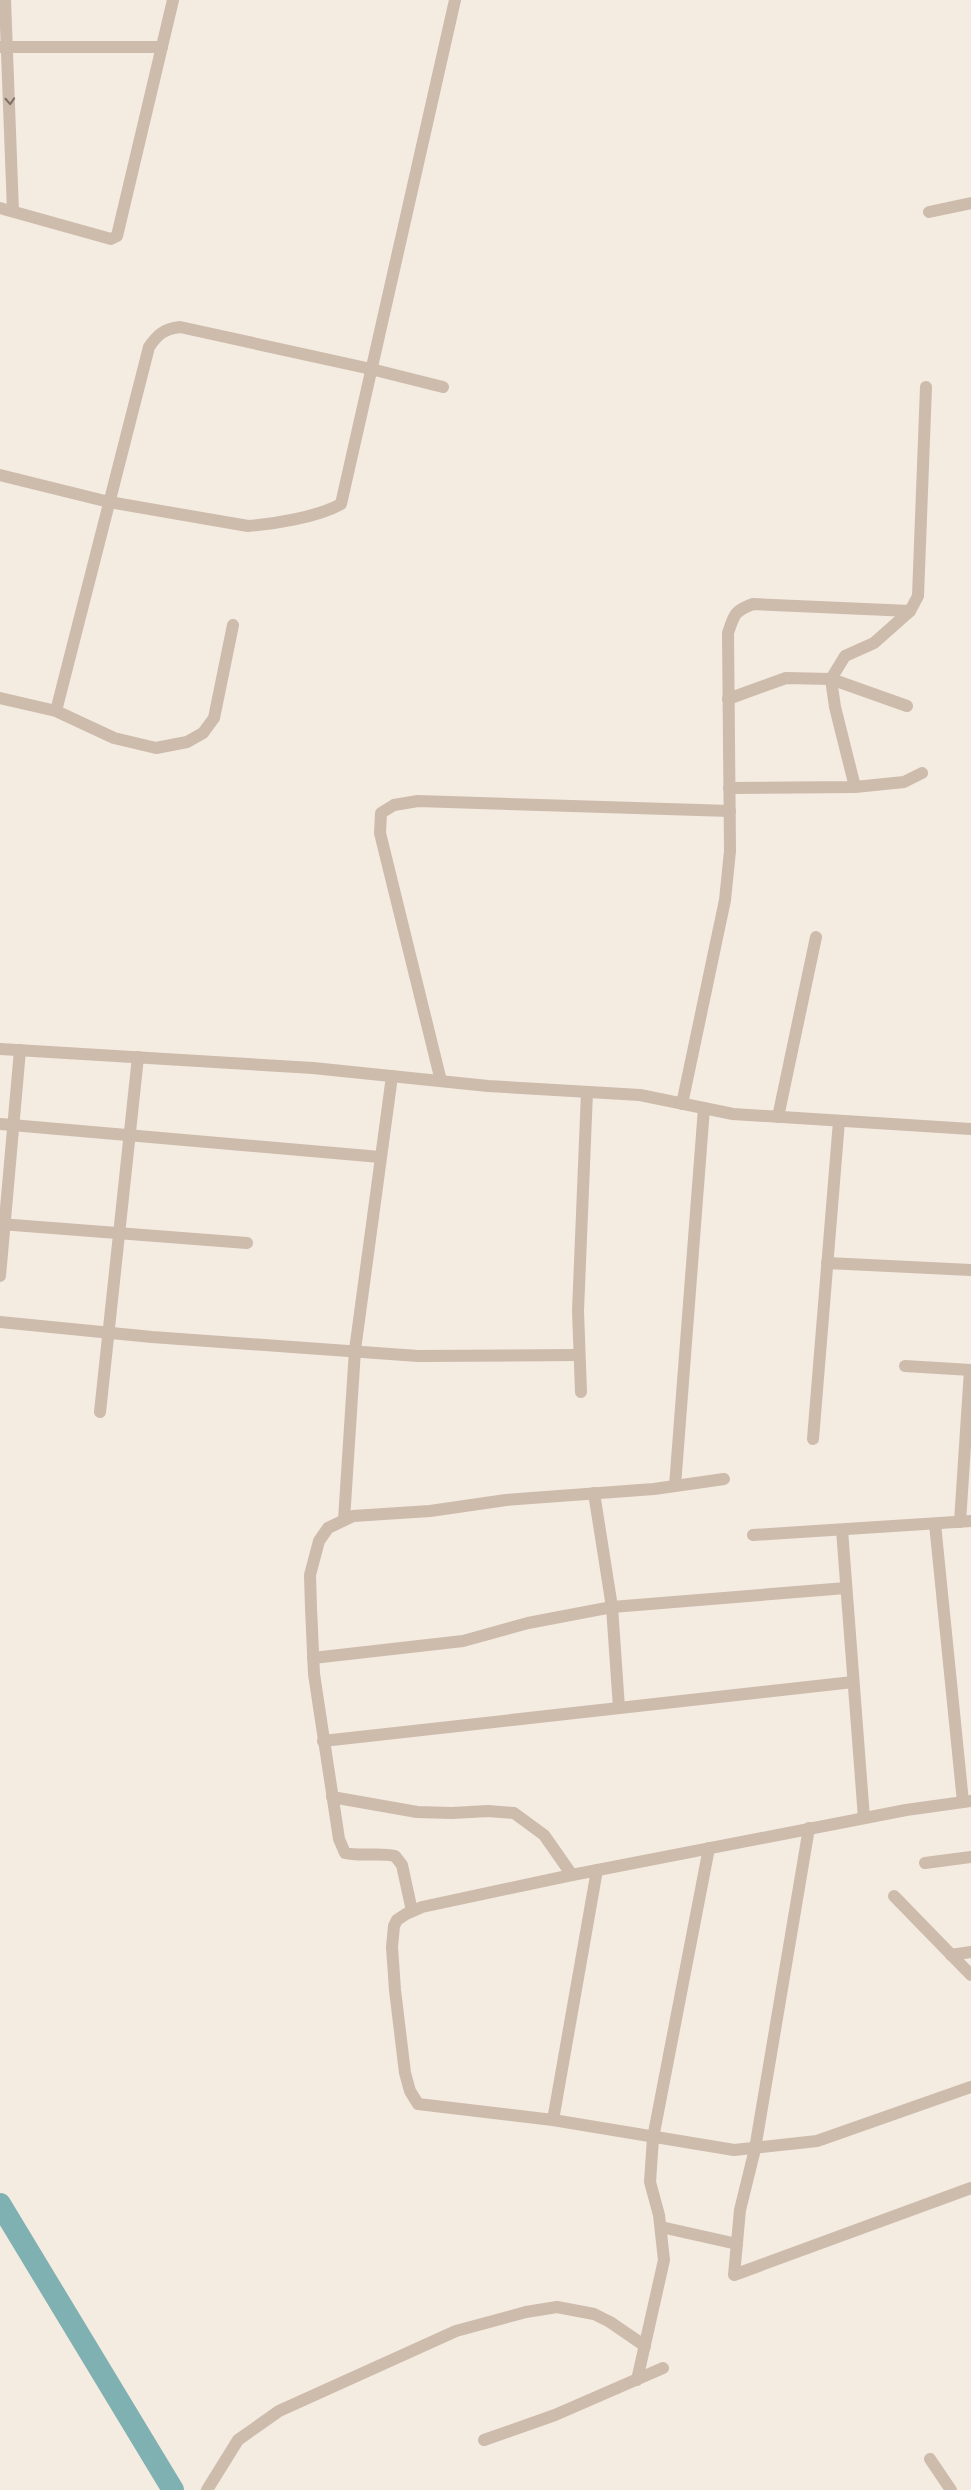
<svg xmlns="http://www.w3.org/2000/svg" width="971" height="2490" font-family="'Asap Condensed',sans-serif">
  <rect width="100%" height="100%" fill="#f4ebe1"/>
  <g fill="none" stroke-linecap="round" stroke-linejoin="round">
    <path stroke="#7fb0b2" stroke-width="22" d="M0,2204L173,2490"/>
    <g stroke="#cdbbac" stroke-width="12">
      <path d="M5,0L13,211"/>
      <path d="M0,47H162"/>
      <path d="M0,208L111,239L117,236L173,0"/>
      <path d="M929,212L971,203"/>
      <path d="M0,475L109,502L248,526C274,524 318,517 341,504L455,0"/>
      <path d="M0,698L56,711L114,738L156,748L187,742L203,733L214,718L233,625"/>
      <path d="M728,699L786,678L831,679L907,706"/>
      <path d="M56,711L149,347C158,334 164,329 180,327L371,369L443,387"/>
      <path d="M855,787L835,707L831,679L845,656L874,643L910,611L918,596L926,387"/>
      <path d="M729,788L855,787L904,782L922,773"/>
      <path d="M0,1049L313,1068L488,1086L640,1095L733,1114L971,1129"/>
      <path d="M441,1081L380,833L381,813L394,805L418,801L730,811"/>
      <path d="M682,1104L725,900L730,851L728,633C734,615 734,611 753,604L910,611"/>
      <path d="M778,1117L816,937"/>
      <path d="M0,1124L380,1157"/>
      <path d="M0,1224L247,1243"/>
      <path d="M827,1263L971,1270"/>
      <path d="M0,1276L20,1050"/>
      <path d="M0,1322L152,1337L418,1356L579,1355"/>
      <path d="M905,1366L971,1370"/>
      <path d="M581,1392L578,1311L587,1092"/>
      <path d="M100,1412L138,1057"/>
      <path d="M813,1439L839,1121"/>
      <path d="M675,1486L704,1108"/>
      <path d="M594,1493L612,1607L619,1708"/>
      <path d="M344,1520L355,1350L392,1076"/>
      <path d="M960,1522L970,1370"/>
      <path d="M935,1524L963,1802"/>
      <path d="M842,1530L864,1818"/>
      <path d="M753,1535L971,1521"/>
      <path d="M313,1658L463,1641L528,1623L612,1607L846,1588"/>
      <path d="M323,1741L853,1682"/>
      <path d="M332,1797L417,1812L452,1813L488,1811L514,1813L544,1835L572,1875"/>
      <path d="M971,1801L906,1810L572,1875L422,1907L406,1914L397,1920L394,1926L392,1947L395,1990L405,2073L410,2091L418,2104L553,2120L734,2150L817,2141L971,2087"/>
      <path d="M809,1828L755,2149L740,2210L734,2275L971,2188"/>
      <path d="M925,1863L971,1857"/>
      <path d="M894,1896L971,1975"/>
      <path d="M412,1911L402,1865L395,1856C378,1852 362,1857 345,1853L339,1839L314,1674L311,1608L310,1575L319,1541L328,1528L353,1516L430,1511L506,1500L654,1489L724,1479"/>
      <path d="M951,1955L971,1952"/>
      <path d="M553,2120L597,1870"/>
      <path d="M661,2227L737,2244"/>
      <path d="M637,2380L664,2260L659,2215L650,2182L653,2138L709,1848"/>
      <path d="M484,2440L555,2415L663,2368"/>
      <path d="M930,2459L951,2490"/>
      <path d="M207,2490L238,2440L279,2411L456,2331L526,2312L557,2307L594,2314L610,2322L645,2346"/>
    </g>
  </g>
  <defs><path id="oneway-chevron" d="M-2-3.5L2.5 0L-2 3.5" fill="none" stroke-width="1.6" stroke-linecap="round" stroke-linejoin="round" transform="scale(1.25)"/></defs>
  <use stroke="#7d6f65" href="#oneway-chevron" transform="translate(10 101) rotate(87)"/>
</svg>
